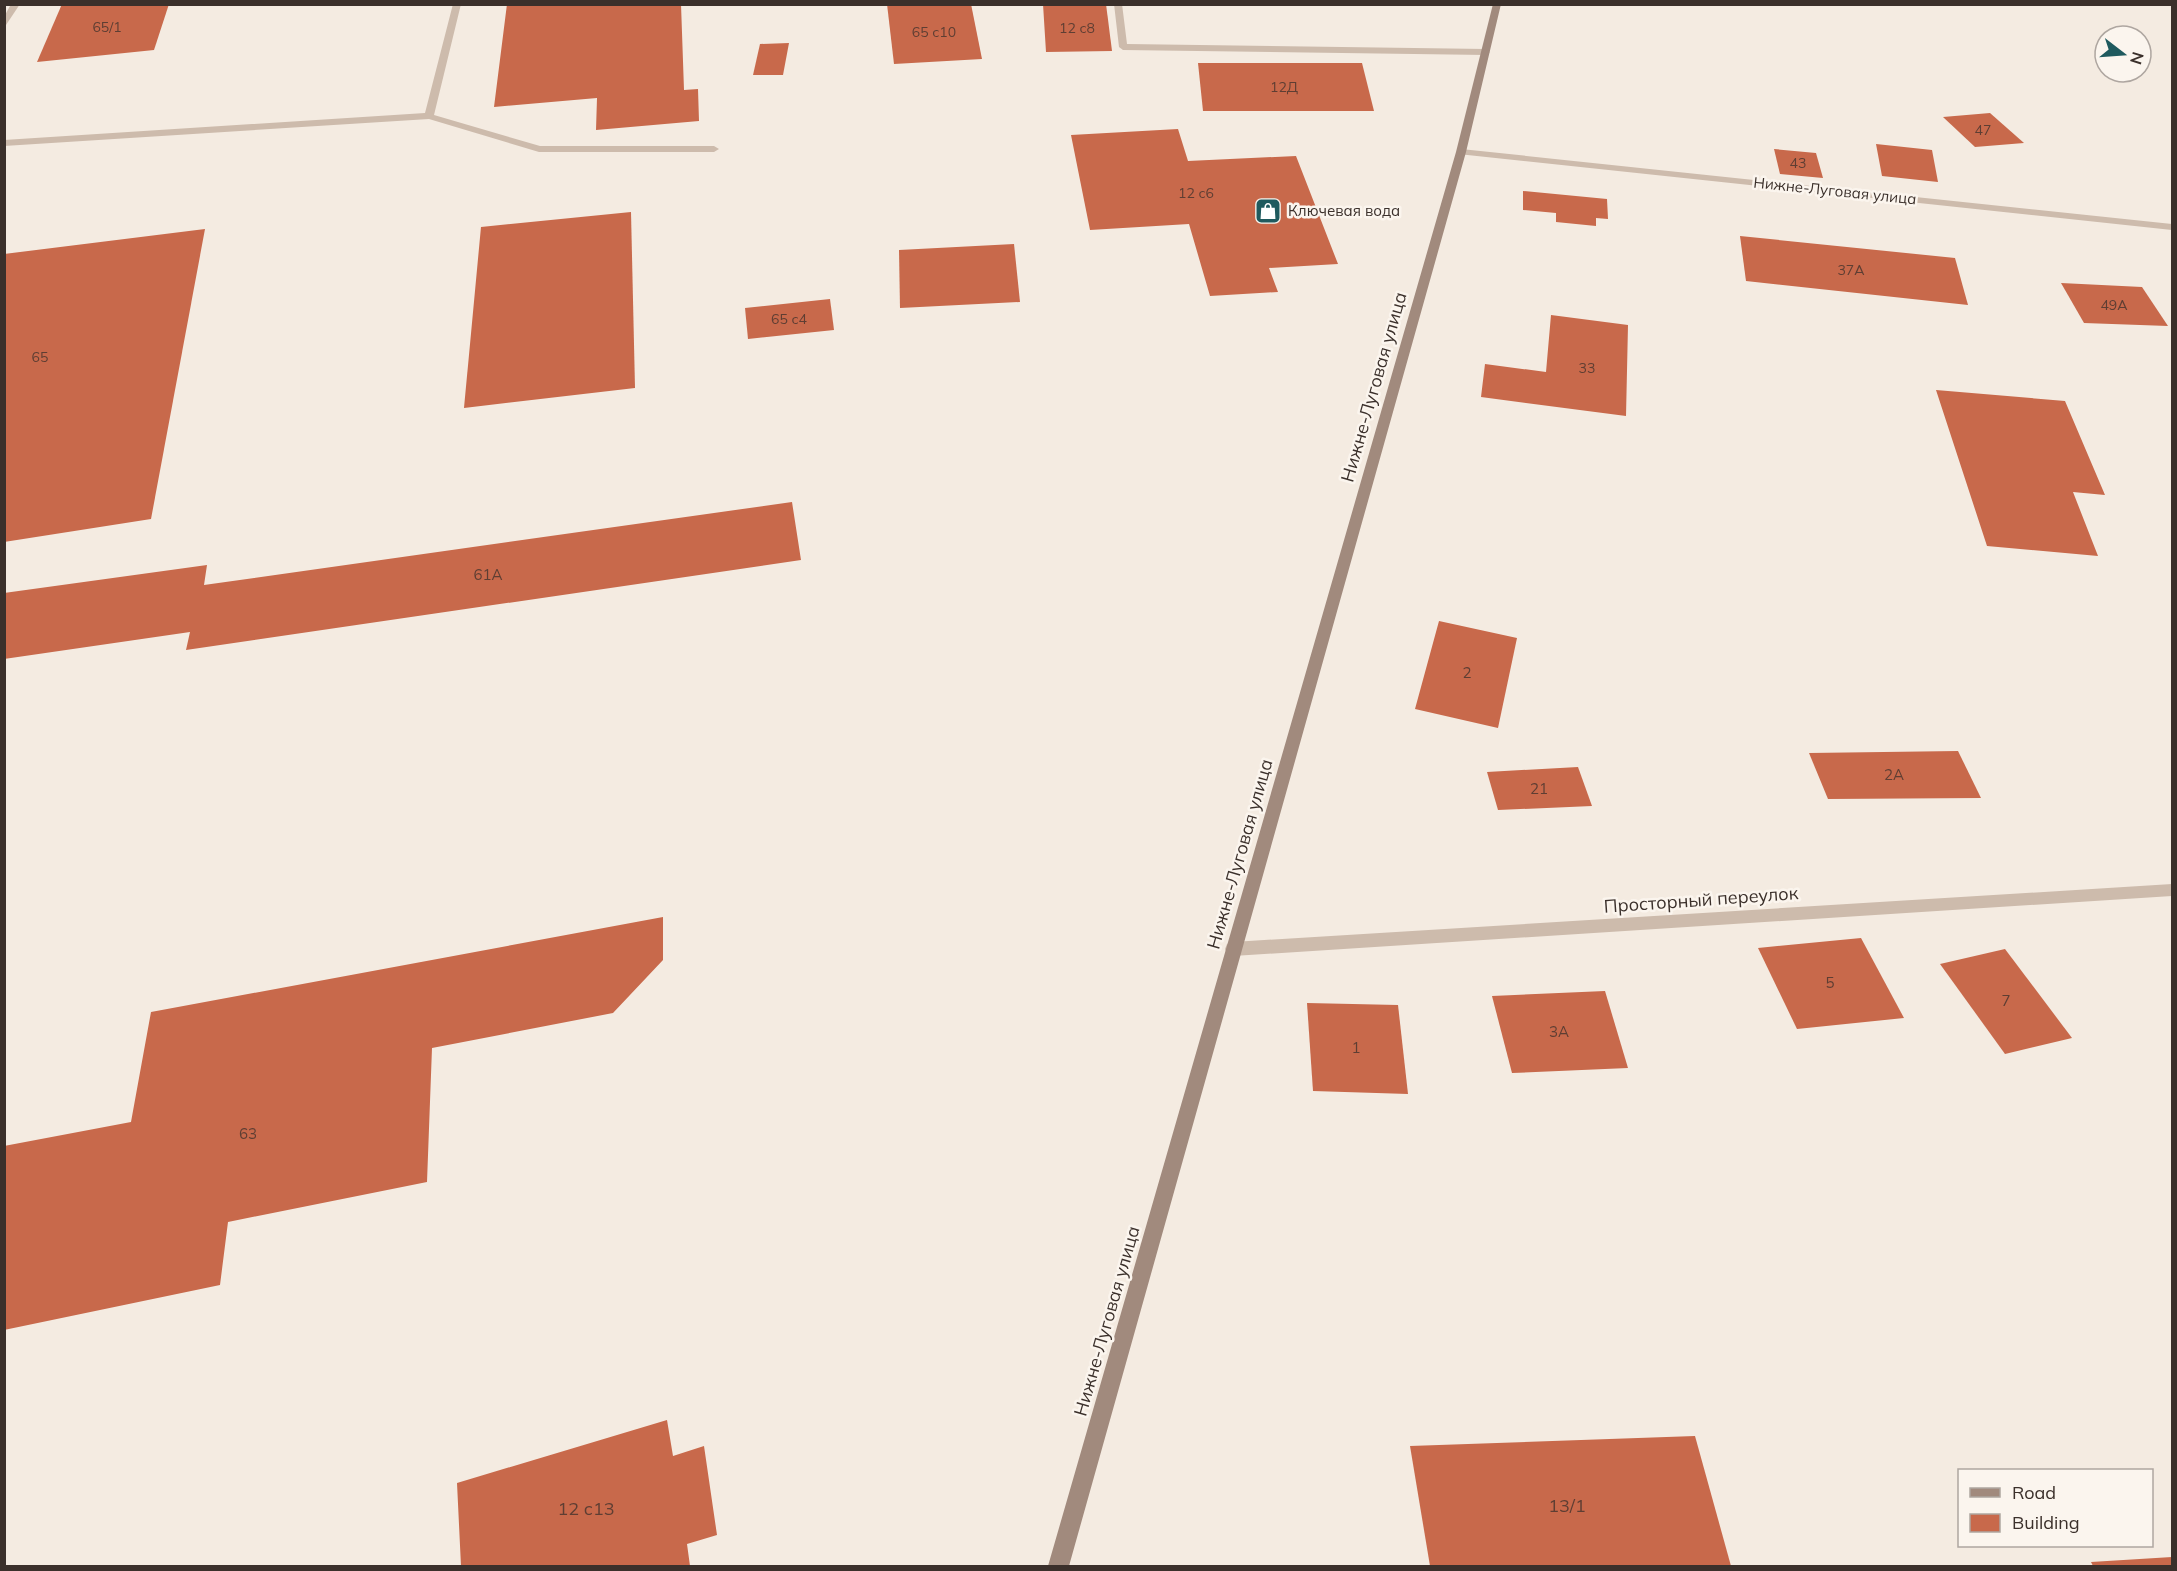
<svg xmlns="http://www.w3.org/2000/svg" width="2177" height="1571" font-family="Mulish,sans-serif">
  <rect width="100%" height="100%" fill="#f4ebe1"/>
  <g fill="#c8694b">
    <path d="M62,4H169L154,50L37,62Z"/>
    <path d="M507,4H681L684,90L698,89L699,121L596,130L597,98L494,107Z"/>
    <path d="M887,4H971L982,59L894,64Z"/>
    <path d="M1043,4H1106L1112,51L1046,52Z"/>
    <path d="M789,43L783,75H753L760,44Z"/>
    <path d="M1198,63H1362L1374,111H1203Z"/>
    <path d="M1990,113L2024,143L1975,147L1943,117Z"/>
    <path d="M1178,129L1188,161L1296,156L1338,264L1269,268L1278,292L1210,296L1189,224L1090,230L1071,135Z"/>
    <path d="M1876,144L1932,150L1938,182L1882,176Z"/>
    <path d="M1774,149L1816,153L1823,178L1780,174Z"/>
    <path d="M1523,191L1607,199L1608,219L1596,218V226L1556,222V213L1523,210Z"/>
    <path d="M631,212L635,388L464,408L481,227Z"/>
    <path d="M205,229L151,519L4,542V254Z"/>
    <path d="M1740,236L1955,258L1968,305L1746,281Z"/>
    <path d="M1014,244L1020,302L900,308L899,250Z"/>
    <path d="M2061,283L2142,287L2168,326L2084,323Z"/>
    <path d="M830,299L834,330L748,339L745,308Z"/>
    <path d="M1551,315L1628,325L1626,416L1481,397L1485,364L1546,372Z"/>
    <path d="M1936,390L2065,401L2105,495L2073,492L2098,556L1987,546Z"/>
    <path d="M792,502L801,560L186,650L190,632L4,659V593L207,565L204,585Z"/>
    <path d="M1439,621L1517,638L1498,728L1415,709Z"/>
    <path d="M1958,751L1981,798L1828,799L1809,753Z"/>
    <path d="M1578,767L1592,806L1498,810L1487,772Z"/>
    <path d="M663,917V960L613,1013L432,1048L427,1182L228,1222L220,1285L4,1330V1146L131,1122L151,1012Z"/>
    <path d="M1861,938L1904,1018L1797,1029L1758,948Z"/>
    <path d="M2005,949L2072,1038L2005,1054L1940,964Z"/>
    <path d="M1605,991L1628,1068L1512,1073L1492,996Z"/>
    <path d="M1307,1003L1398,1005L1408,1094L1313,1091Z"/>
    <path d="M667,1420L673,1456L704,1446L717,1535L687,1544L690,1566H461L457,1483Z"/>
    <path d="M1695,1436L1731,1566H1430L1410,1446Z"/>
    <path d="M2172,1557V1566H2093L2091,1562Z"/>
  </g>
  <g fill="none" stroke-linecap="round" stroke-linejoin="round">
    <g fill="#cdbbac" fill-rule="evenodd">
      <path d="M453,4H461L434,115L540,146H714L719,149L714,152H539L429,119L4,146V140L425,113Z"/>
      <path d="M1114,4H1122L1127,44L1486,49L1490,52L1486,55L1123,50L1119,47Z"/>
    </g>
    <g fill="#cdbbac" fill-rule="evenodd">
      <path d="M11,4H20L4,28V17Z"/>
      <path d="M1461,149L2172,224V230L1458,154V150Z"/>
      <path d="M2172,884V896L1233,956L1227,954L1225,949L1227,944L1233,942Z"/>
    </g>
    <path fill="#a18a7d" fill-rule="evenodd" d="M1493,4H1501L1466,152L1069,1566H1048L1456,152Z"/>
  </g>
  <defs>
    <g id="shop-square" transform="scale(1.35)"><rect x="-9" y="-9" width="18" height="18" rx="4" fill="#1f5a5e" stroke="#fbf5ee"/><path d="M-5-2.5h2.3a2.7 3.5 0 0 1 5.4 0H5L5.5 6h-11ZM-1.5-2.5h3a1.5 2.3 0 0 0-3 0Z" fill="#fff"/></g>
  </defs>
  <g fill-rule="evenodd">
    <use href="#shop-square" x="1268" y="211"/>
  </g>
  <g text-anchor="middle" stroke-width="5" stroke-linejoin="round" paint-order="stroke">
    <g font-size="14" fill="#5e3e33">
      <text x="107" y="32">65/1</text>
      <text x="1077" y="33">12 с8</text>
      <text x="934" y="37">65 с10</text>
      <text x="1284" y="92">12Д</text>
      <text x="1983" y="135">47</text>
      <text x="1798" y="168">43</text>
      <text x="1196" y="198">12 с6</text>
      <text x="1851" y="275">37А</text>
      <text x="2114" y="310">49А</text>
      <text x="789" y="324">65 с4</text>
      <text x="40" y="362">65</text>
      <text x="1587" y="373">33</text>
    </g>
    <g font-size="15" fill="#3b302b" stroke="#fbf5ee">
      <text transform="translate(1835 191) rotate(6)" y="5">Нижне-Луговая улица</text>
    </g>
    <g font-size="15" fill="#3b302b" stroke="#fbf5ee" text-anchor="start">
      <text x="1288" y="216">Ключевая вода</text>
    </g>
    <g font-size="15" fill="#5e3e33">
      <text x="488" y="580">61А</text>
      <text x="1467" y="678">2</text>
      <text x="1894" y="780">2А</text>
      <text x="1539" y="794">21</text>
      <text x="1830" y="988">5</text>
      <text x="2006" y="1006">7</text>
      <text x="1559" y="1037">3А</text>
      <text x="1356" y="1053">1</text>
      <text x="248" y="1139">63</text>
    </g>
    <g font-size="18" fill="#3b302b" stroke="#fbf5ee">
      <text transform="translate(1374 387) rotate(-74)" y="6">Нижне-Луговая улица</text>
      <text transform="translate(1240 854) rotate(-74)" y="6">Нижне-Луговая улица</text>
      <text transform="translate(1701 900) rotate(-4)" y="6">Просторный переулок</text>
      <text transform="translate(1107 1321) rotate(-74)" y="6">Нижне-Луговая улица</text>
    </g>
    <g font-size="18" fill="#5e3e33">
      <text x="1567" y="1512">13/1</text>
      <text x="586" y="1515">12 с13</text>
    </g>
  </g>
  <rect width="2177" height="1571" fill="none" stroke="#3b302b" stroke-width="12"/>
  <rect x="1958" y="1469" width="195" height="78" fill="#fbf5ee" stroke="#aea6a0" stroke-width="1.5"/>
  <rect x="1970" y="1488" width="30" height="9" fill="#a18a7d" stroke="#aea6a0" stroke-width="1.5"/>
  <text x="2012" y="1499" font-size="18" fill="#3b302b">Road</text>
  <rect x="1970" y="1514" width="30" height="18" fill="#c8694b" stroke="#aea6a0" stroke-width="1.5"/>
  <text x="2012" y="1529" font-size="18" fill="#3b302b">Building</text>
  <g transform="translate(2123 54) rotate(107)"><circle r="28" fill="#fbf5ee" stroke="#aea6a0" stroke-width="1.5"/>
  <path d="M0-4.5L10 22L0 15L-10 22Z" fill="#1f5a5e"/>
  <text y="-9" font-size="16" font-weight="bold" text-anchor="middle" fill="#3b302b">N</text>
  </g>
</svg>
